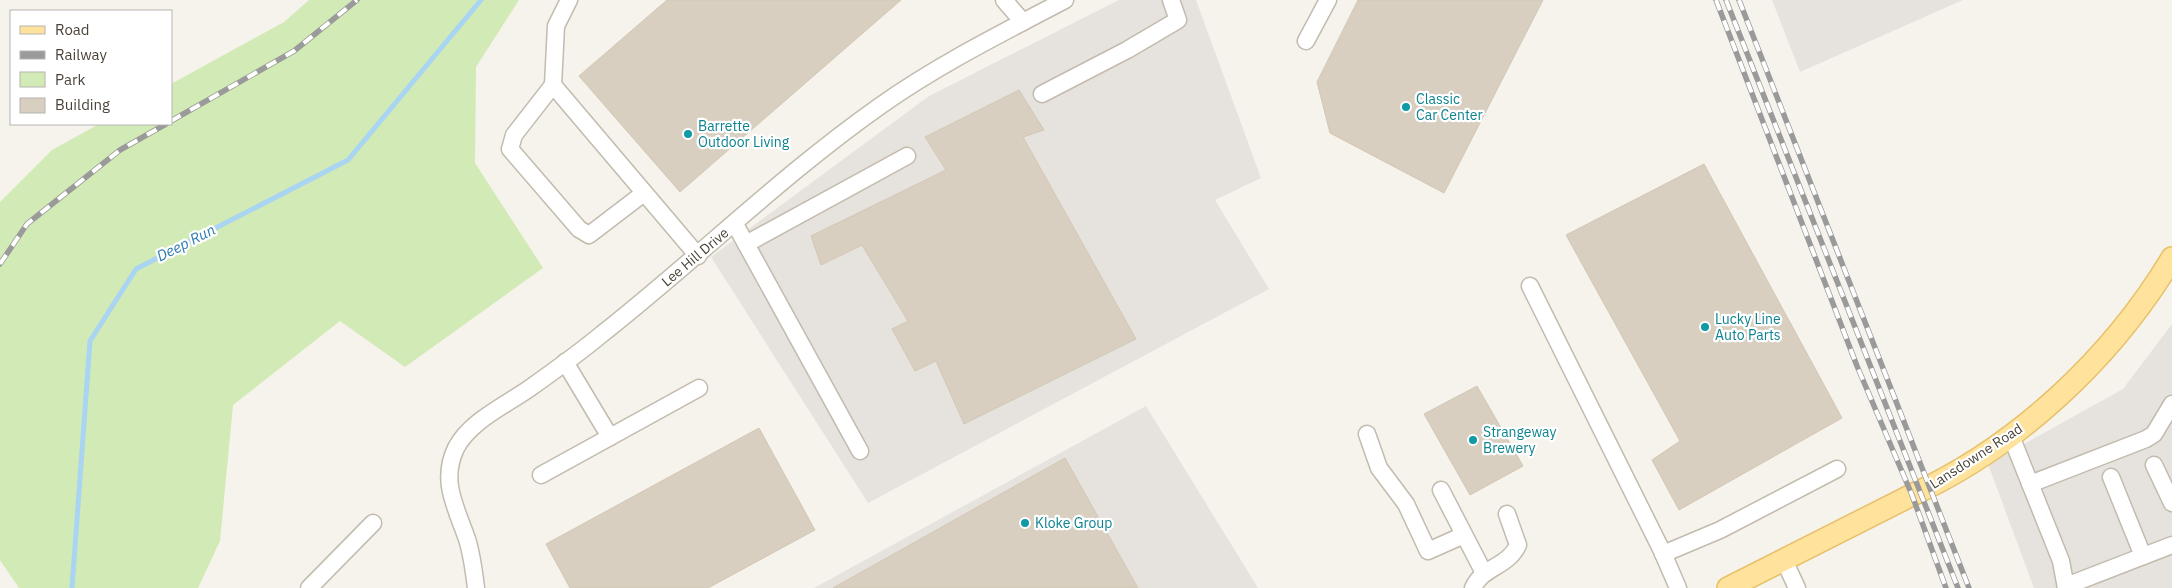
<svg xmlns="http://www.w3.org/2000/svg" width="2172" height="588" font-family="'IBM Plex Sans',sans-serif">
  <rect width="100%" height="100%" fill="#f6f3ec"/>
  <g fill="#e6e2dd">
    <path d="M1119,0H1196L1261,178L1215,200L1269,289L868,503L711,257L929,96Z"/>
    <path d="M1772,0H1963L1800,72Z"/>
    <path d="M2172,324V588H2034L1988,464L2123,389Z"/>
    <path d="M1146,406L1258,588H814Z"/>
  </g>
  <path fill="#d2eab5" d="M309,0H519L476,67L475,163L543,268L405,367L340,321L233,405L220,541L198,588H19L0,560V202L52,150L99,124H171V84L284,22Z"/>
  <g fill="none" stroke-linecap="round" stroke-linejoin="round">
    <path stroke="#a9d4f2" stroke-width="5" d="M72,588L90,341L136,269L348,160L481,0"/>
  </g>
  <g fill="#d8cfc1" stroke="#d3c7b4">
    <path d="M667,0H901L680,192L579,76Z"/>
    <path d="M1358,0H1543L1444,193L1330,133L1317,82Z"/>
    <path d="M1019,90L1044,130L1023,137L1136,339L964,424L936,361L915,371L892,329L908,321L862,245L821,265L811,236L946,170L925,137Z"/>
    <path d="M1704,164L1842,418L1679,510L1652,460L1680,441L1566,235Z"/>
    <path d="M1477,386L1523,466L1470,495L1424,414Z"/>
    <path d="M759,428L815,530L708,588H570L546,544Z"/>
    <path d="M1065,458L1138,588H833Z"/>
  </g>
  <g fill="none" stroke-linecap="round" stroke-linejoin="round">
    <g stroke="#c2bbae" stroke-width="19">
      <g id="minor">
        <path d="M569,0L556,26L553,85L698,256"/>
        <path d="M1004,0L1023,22"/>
        <path d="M1306,41L1328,0"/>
        <path d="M553,85L514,135L510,149L579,229L589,235L644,193"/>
        <path d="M1042,94L1127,50L1178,20L1171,0"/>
        <path d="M735,224L860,451"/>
        <path d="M746,244L907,156"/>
        <path d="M1530,286L1662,551L1678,588"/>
        <path d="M565,362L610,437"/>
        <path d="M1367,434L1379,468L1406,504L1428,551L1464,535"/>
        <path d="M2011,436L2061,561L2066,588"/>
        <path d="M2154,465L2172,503"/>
        <path d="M541,475L699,388"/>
        <path d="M2111,477L2143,556"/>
        <path d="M2030,484L2146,439L2154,434L2172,404"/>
        <path d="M1441,490L1484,573"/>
        <path d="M1663,554L1720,530L1837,469"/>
        <path d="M1784,560L1797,588"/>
        <path d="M2066,586L2172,545"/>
        <path d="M309,588L373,523"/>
        <path d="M476,588C474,571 472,555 467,539C456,507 440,481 456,448C470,421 506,405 530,388C554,371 579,353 602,334C696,260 782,175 880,106C938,65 1002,33 1065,0"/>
        <path d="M1473,588C1483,566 1507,568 1518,545L1507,514"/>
      </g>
    </g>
    <g stroke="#e6c16a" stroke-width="24">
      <path id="major" d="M1728,588L1912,495C2018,446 2112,358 2172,258"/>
    </g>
    <use href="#minor" stroke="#fff" stroke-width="16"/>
    <use href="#major" stroke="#ffe39c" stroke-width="21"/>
    <g stroke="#9a9a9a" stroke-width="5.5">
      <g id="rail">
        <path d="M1716,0L1857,366L1912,495L1946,588"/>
        <path d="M1726,0L1958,588"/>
        <path d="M1739,0L1969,588"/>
        <path d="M171,121L294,51L357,0"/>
        <path d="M0,264L27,224L120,150L166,124"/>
      </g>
    </g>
    <use href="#rail" stroke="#fff" stroke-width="4" stroke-dasharray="11" stroke-linecap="butt"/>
  </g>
  <g fill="#0f9aa8" stroke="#fff" stroke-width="2">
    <circle cx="1406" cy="107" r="5"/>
    <circle cx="688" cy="134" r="5"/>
    <circle cx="1705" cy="327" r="5"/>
    <circle cx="1473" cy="440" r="5"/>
    <circle cx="1025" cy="523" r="5"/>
  </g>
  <g text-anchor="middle" stroke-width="4.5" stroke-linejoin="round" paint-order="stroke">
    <g font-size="14" fill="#0d838f" stroke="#fff" text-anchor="start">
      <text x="1416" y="104">Classic<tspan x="1416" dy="16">Car Center</tspan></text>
      <text x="698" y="131">Barrette<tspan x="698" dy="16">Outdoor Living</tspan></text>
      <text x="1715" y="324">Lucky Line<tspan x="1715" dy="16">Auto Parts</tspan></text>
      <text x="1483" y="437">Strangeway<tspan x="1483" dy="16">Brewery</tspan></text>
      <text x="1035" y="528">Kloke Group</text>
    </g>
    <g font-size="14" fill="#4b4439" stroke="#fff">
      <text transform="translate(695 257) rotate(-40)" y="5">Lee Hill Drive</text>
      <text transform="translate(1976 456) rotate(-33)" y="5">Lansdowne Road</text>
    </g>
    <g font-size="15" font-style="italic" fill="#2e7ab2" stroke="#fff">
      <text transform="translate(186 243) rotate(-27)" y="5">Deep Run</text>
    </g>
  </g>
  <rect x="10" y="10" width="162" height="115" fill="#ffffff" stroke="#b7b4b0"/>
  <rect x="20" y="26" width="25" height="8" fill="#ffe39c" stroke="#b7b4b0"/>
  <text x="55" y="35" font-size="15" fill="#4b4439">Road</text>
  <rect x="20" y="51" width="25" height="8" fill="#9a9a9a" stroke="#b7b4b0"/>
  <text x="55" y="60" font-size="15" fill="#4b4439">Railway</text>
  <rect x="20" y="72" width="25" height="15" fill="#d2eab5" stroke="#b7b4b0"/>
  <text x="55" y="85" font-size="15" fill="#4b4439">Park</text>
  <rect x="20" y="98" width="25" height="15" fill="#d8cfc1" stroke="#b7b4b0"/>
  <text x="55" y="110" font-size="15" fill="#4b4439">Building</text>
</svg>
